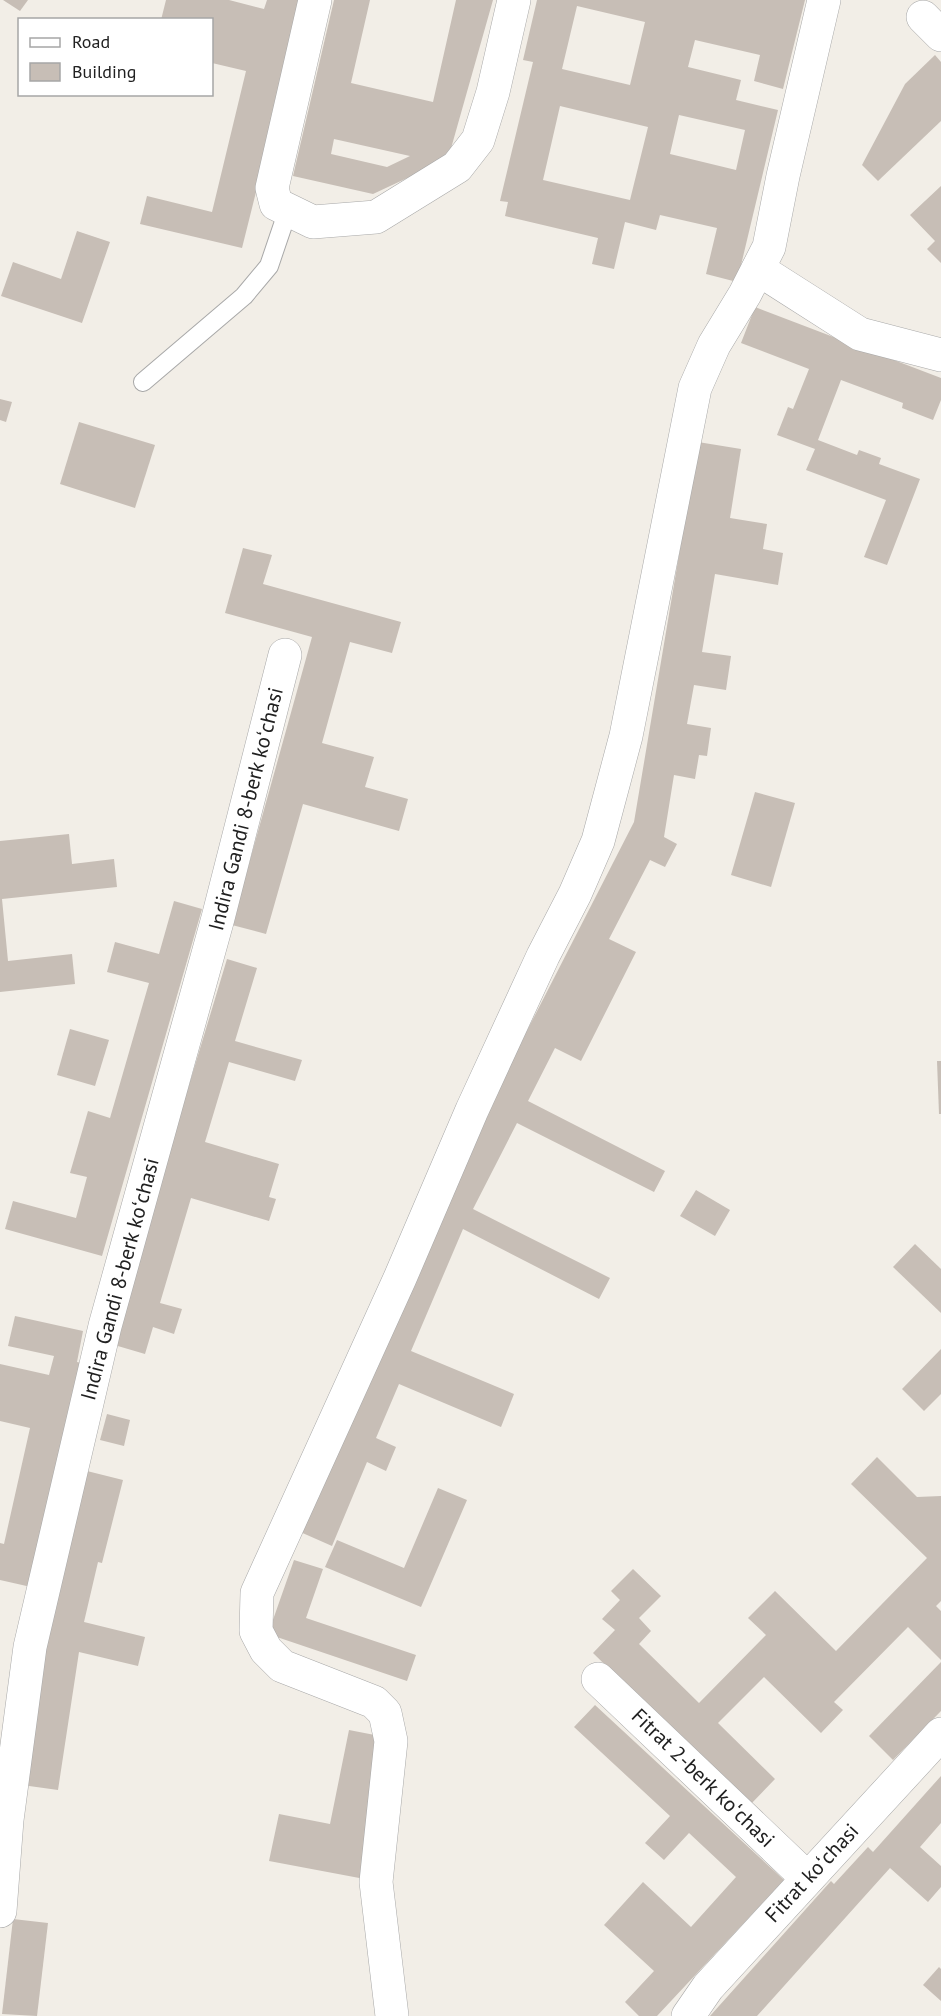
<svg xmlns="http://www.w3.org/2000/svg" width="941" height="2016" font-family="'PT Sans',sans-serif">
  <rect width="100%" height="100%" fill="#f2eee7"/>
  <g fill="#c7beb6" fill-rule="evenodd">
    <path d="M3,0H28L20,11Z"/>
    <path d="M166,0H229L264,9L267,0H304L242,248L140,224L147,196L212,212L246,71L212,63V20H161Z"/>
    <path d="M334,0H370L351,83L433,102L456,0H493L448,159L373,194L293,176ZM334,139L410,156L387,167L331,154Z"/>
    <path d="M537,0H805L783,89L754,81L760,55L695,40L688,67L741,80L736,100L778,110L737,282L706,274L717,228L660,215L656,230L625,222L614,269L592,264L598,238L505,216L508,202L500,201L533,62L523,60ZM577,6L645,22L630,85L562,69ZM560,106L648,127L630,200L543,180ZM679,115L745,130L736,170L670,154Z"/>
    <path d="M935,55L941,62V121L878,181L862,165L905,84Z"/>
    <path d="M941,186V263L927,249L935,241L910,215Z"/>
    <path d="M77,231L110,242L82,323L1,296L13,262L61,279Z"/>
    <path d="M755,307L941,378V400L933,420L902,408L903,403L841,380L818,440L857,455L859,450L881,458L879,464L920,479L887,565L864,557L886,500L806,470L815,449L777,435L788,407L793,409L809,369L741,343Z"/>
    <path d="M0,399L12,402L6,422L0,420Z"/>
    <path d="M79,422L155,445L135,508L60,484Z"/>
    <path d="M698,442L741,449L730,518L767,524L763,549L783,553L778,585L715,574L702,652L731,656L726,690L694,685L687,724L711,728L707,756L699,755L695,779L674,775L664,837L677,844L665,867L650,860L609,939L636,952L581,1061L555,1048L528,1101L665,1171L654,1192L517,1123L473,1209L610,1278L599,1299L463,1229L411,1351L514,1394L501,1427L399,1384L376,1438L396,1447L386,1471L367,1462L332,1546L298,1531L433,1214L634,822Z"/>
    <path d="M243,548L272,555L263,584L401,622L392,653L350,642L322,743L374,757L365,787L408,799L399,831L303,804L266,934L232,925L312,637L225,613Z"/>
    <path d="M755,792L795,803L771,887L731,875Z"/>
    <path d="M69,834L72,864L114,859L117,887L2,899L8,961L72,954L75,984L0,992V841Z"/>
    <path d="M174,901L202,909L102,1256L5,1229L13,1201L76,1218L87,1177L70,1173L88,1111L110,1118L149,983L107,972L115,942L159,954Z"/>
    <path d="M227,959L257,968L235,1041L302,1060L295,1081L229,1062L205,1142L279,1164L269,1197L276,1199L269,1221L191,1198L160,1303L182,1309L174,1334L153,1327L145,1354L111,1344Z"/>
    <path d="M70,1029L109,1040L95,1086L57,1075Z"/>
    <path d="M937,1061H941V1114H939Z"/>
    <path d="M696,1190L730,1210L715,1236L680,1216Z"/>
    <path d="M915,1244L941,1269V1313L893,1267Z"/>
    <path d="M15,1316L83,1331L77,1362L82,1363L31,1587L0,1580V1543L4,1544L30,1428L0,1421V1364L49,1375L54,1356L8,1346Z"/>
    <path d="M941,1349V1394L924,1411L902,1389Z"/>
    <path d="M107,1414L130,1420L124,1446L100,1440Z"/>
    <path d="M877,1457L917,1497L941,1496V1601L936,1606L941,1611V1660L908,1627L834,1702L843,1710L821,1733L764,1677L718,1723L775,1779L749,1806L593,1653L615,1630L602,1619L620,1600L611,1591L633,1569L661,1596L639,1618L651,1631L639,1644L699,1703L766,1635L748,1618L775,1591L836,1651L927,1558L851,1484Z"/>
    <path d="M87,1471L123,1480L102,1563L98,1562L84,1622L145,1637L138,1666L79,1652L58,1790L22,1785L44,1643Z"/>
    <path d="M438,1488L467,1500L421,1607L325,1567L337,1540L404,1568Z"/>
    <path d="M294,1560L323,1569L306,1618L416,1655L407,1681L268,1634Z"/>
    <path d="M941,1662V1711L893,1760L869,1736Z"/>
    <path d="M595,1705L784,1880L657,2016H639L625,2002L654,1971L604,1925L643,1882L691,1927L736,1877L689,1833L664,1860L645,1843L670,1816L574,1727Z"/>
    <path d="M349,1730L385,1737L363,1846L376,1849L370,1880L269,1861L279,1814L330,1824Z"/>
    <path d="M941,1776V1823L920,1847L941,1866V1887L928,1902L890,1868L757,2016H710L831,1881L834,1884L868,1847L873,1852Z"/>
    <path d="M13,1919L48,1923L37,2016L2,2014Z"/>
    <path d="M939,1967L941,1969V2001L923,1985Z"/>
  </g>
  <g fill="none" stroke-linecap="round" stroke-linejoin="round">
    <g stroke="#a8a8a8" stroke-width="20">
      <path id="lane" d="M143,382L244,296L269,266L288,210"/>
    </g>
    <g stroke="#a8a8a8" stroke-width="34">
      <g id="street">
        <path d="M315,0L272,188L276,204L313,222L376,217L457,167L478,140L493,92L514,0"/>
        <path d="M923,17L941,35"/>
        <path d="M758,269L860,334L941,355"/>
        <path d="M598,1679L807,1878"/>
        <path d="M0,1911L7,1820L30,1647L105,1326L218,918L285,655"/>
        <path d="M392,2016L376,1882L391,1741L385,1713L374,1702L282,1666L266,1650L256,1631L257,1593L400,1278L472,1110L543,956L575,894L598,841L626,736L695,388L714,345L745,294L769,247L783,176L824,0"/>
        <path d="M688,2016L708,1987L941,1734"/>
      </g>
    </g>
    <use href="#lane" stroke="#fff" stroke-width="18"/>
    <use href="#street" stroke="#fff" stroke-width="33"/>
  </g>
  <g text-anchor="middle" stroke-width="5" stroke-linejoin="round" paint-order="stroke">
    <g font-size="21" fill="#212121" stroke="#fff">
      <text transform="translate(246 809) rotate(-76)" y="7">Indira Gandi 8-berk koʻchasi</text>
      <text transform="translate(120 1279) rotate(-75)" y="7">Indira Gandi 8-berk koʻchasi</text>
      <text transform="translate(703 1778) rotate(44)" y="7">Fitrat 2-berk koʻchasi</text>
      <text transform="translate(812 1873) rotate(-47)" y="7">Fitrat koʻchasi</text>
    </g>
  </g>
  <rect x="18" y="18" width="195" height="78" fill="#ffffff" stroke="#a6a6a6" stroke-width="1.5"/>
  <rect x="30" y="38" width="30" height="9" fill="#ffffff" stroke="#a6a6a6" stroke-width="1.5"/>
  <text x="72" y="48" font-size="18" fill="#212121">Road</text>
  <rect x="30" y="63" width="30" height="18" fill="#c7beb6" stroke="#a6a6a6" stroke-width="1.5"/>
  <text x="72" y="78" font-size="18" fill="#212121">Building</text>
</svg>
